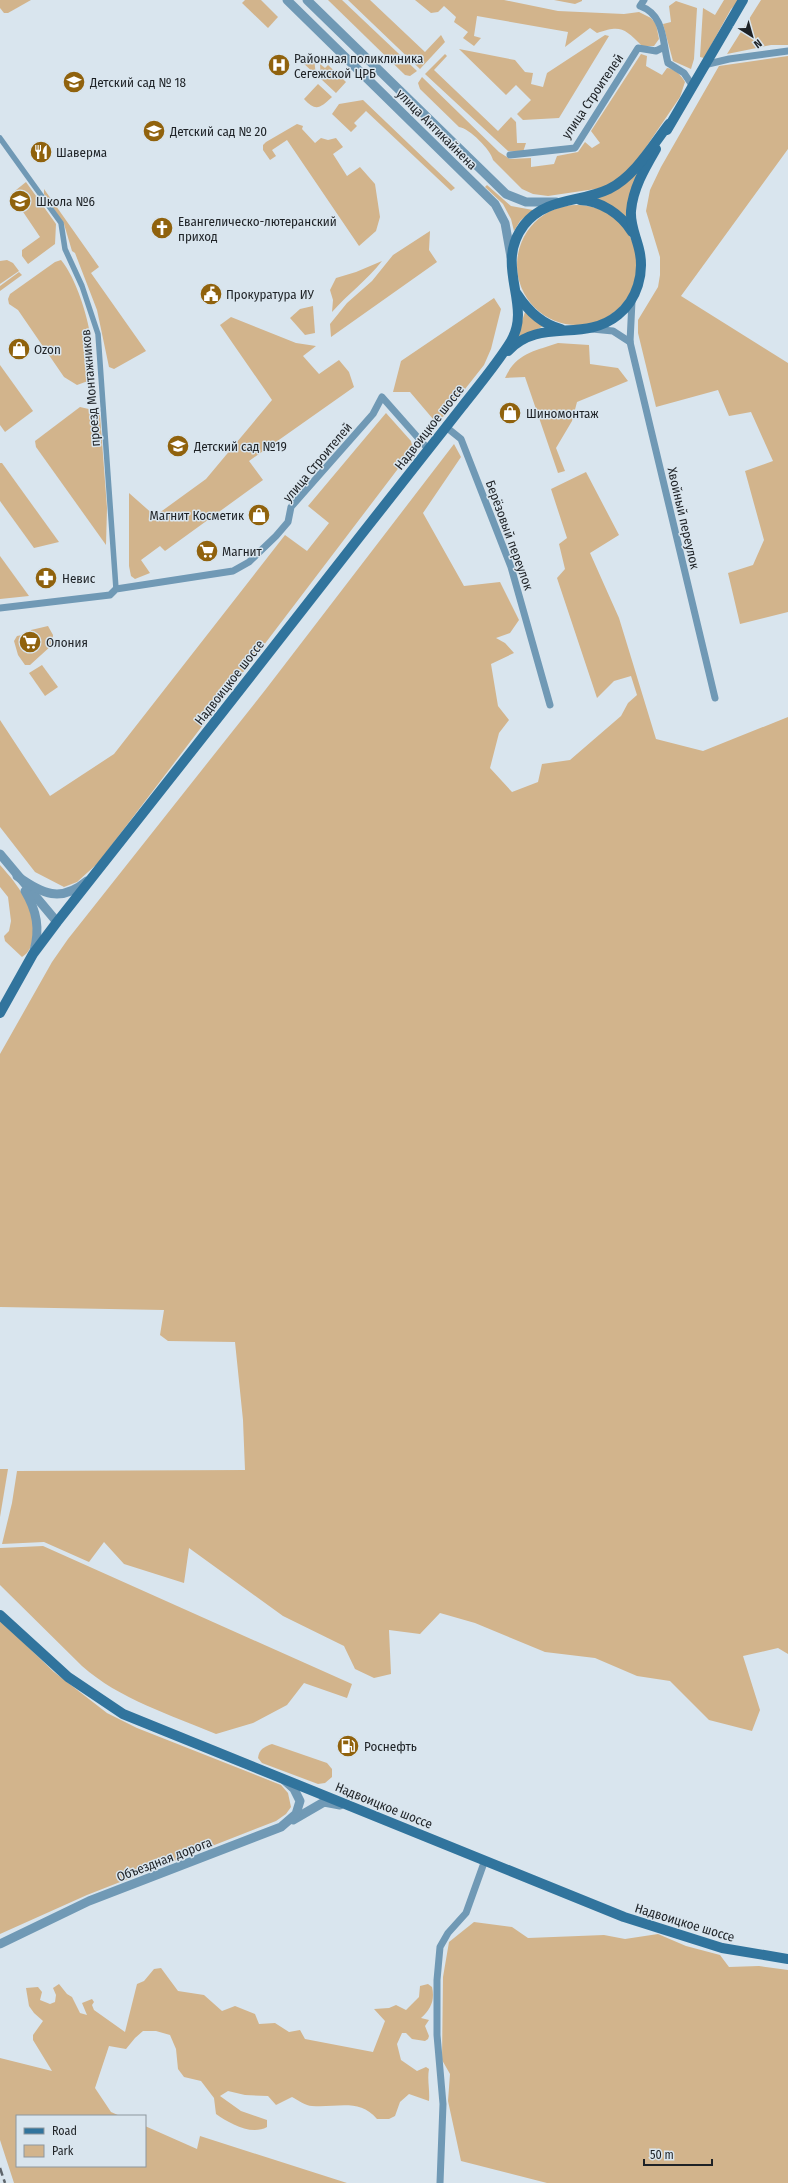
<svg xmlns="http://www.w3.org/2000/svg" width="788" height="2183" font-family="'Fira Sans Condensed',sans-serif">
  <rect width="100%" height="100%" fill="#d9e5ee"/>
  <g fill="#d2b48c">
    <path d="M0,0H31L8,13H4L0,8Z"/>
    <path d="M245,0H261L278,17L268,28L242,3Z"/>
    <path d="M328,0H342L417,71L410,76L405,75Z"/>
    <path d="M348,0H370L425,52L441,35L445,42L420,69Z"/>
    <path d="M415,0H504L558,11L624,14L639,12L651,18L656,24L659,39L654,46H642C624,28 621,25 597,33L590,28L565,47L568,32L477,16L474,36L481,38L474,46L463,38L468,32L454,22L456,17L444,6L438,12L431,13Z"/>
    <path d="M554,0H582V1L575,4Z"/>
    <path d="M724,0H741L731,9L704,58L700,57L703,8L715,15Z"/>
    <path d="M761,0H788V45H771L727,54Z"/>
    <path d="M676,1L697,8L694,59L691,69L673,61L663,24L671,22L669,6Z"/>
    <path d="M605,35L609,36L559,118L523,120L517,114L531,100L516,85L506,95L459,49L515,60L525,72L533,73L531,84L543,87L547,73Z"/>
    <path d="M309,53L314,59L316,75L301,61Z"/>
    <path d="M445,54L447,56L434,70L498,131L511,117L516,122L517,143H526L523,152L508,151L425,74Z"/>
    <path d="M641,54L647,56L646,66L662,75L667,68C675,69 681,75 685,82L680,97L627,175L602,188L548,196L533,194L522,189L493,160C491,150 469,128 459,127L420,89L418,83L422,77L499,152L510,159L531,158V167L554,164L557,156L578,152L585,142L592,148L600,143L591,131Z"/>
    <path d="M788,56V149L681,296L788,363V612L740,624L728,573L753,565L764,540L745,471L773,461L751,412L729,416L718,390L656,407L638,333V320L658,287L660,275V257L646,211L650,190L661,167L719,66Z"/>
    <path d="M320,64L325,68L328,65L346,82L336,93L321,79Z"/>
    <path d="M318,84L332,97C320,108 316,112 304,99Z"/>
    <path d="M363,100L455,188L451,191L366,111L354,123L357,126L351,132L332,114L339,104Z"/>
    <path d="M297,124L303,126L302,129L315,143L321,138L328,140L336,138L343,147L333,154L347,176L360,167L375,184L380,217L376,231L359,246L287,140L272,150L276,156L270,160L263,150V145L266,142Z"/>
    <path d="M644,158L627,221L596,200Z"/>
    <path d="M26,182L56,224L55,244L28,264L22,256V250L40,237L11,194Z"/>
    <path d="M487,185L511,206L533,210L520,221L514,231L511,219L503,204L485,187Z"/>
    <path d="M44,189L99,267L91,273L146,351L114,369L109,367L97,310L75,253L72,251L64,224L44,194Z"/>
    <circle cx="577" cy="265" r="60"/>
    <path d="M430,231L429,250L437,262L331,337L330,324L347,303L372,281L393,255Z"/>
    <path d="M7,260L13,263L19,271L0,284V261Z"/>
    <path d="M61,260C80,282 102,355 88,381L77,385L64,377L18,310L9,304L8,299L10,294L55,262Z"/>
    <path d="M382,261C367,280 348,294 332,312L333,300L330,290L336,278L356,272Z"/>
    <path d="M19,272L22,275L0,291V286Z"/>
    <path d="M494,298L501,309L491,349L484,365L439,422L433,419L410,392H393L401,361Z"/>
    <path d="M313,306L315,333L305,335L290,318L300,309Z"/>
    <path d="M525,312L544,326L516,339Z"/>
    <path d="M231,317L296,343L316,346L303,356L319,374L339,360L349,372L354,387L249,461L263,480L165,551L160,546L141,560L150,573L135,579L131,576L129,566V493L155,516L206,479L272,400L220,325Z"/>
    <path d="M558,343L589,345L590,364L618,368L628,381L577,402L572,421L556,448L565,471L558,473L525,377L505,378C516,353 535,351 558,343Z"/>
    <path d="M0,365L33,411L5,432L0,425Z"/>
    <path d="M80,407L93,410L100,415L107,508L106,545L36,447L35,441Z"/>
    <path d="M386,413L411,441L413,449L98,863L77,882L64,887L35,872L0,827V720L50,796L114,754L285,535L307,551L329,523L308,506Z"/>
    <path d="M454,444L461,457L423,513L464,586L500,582L519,620L510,633L496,638L505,643L514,653L491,664L498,706L509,720L499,733L490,768L512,792L538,782L542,764L570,760L621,716L628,703L637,695L631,676L614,681L597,698L557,578L565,569L559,544L567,538L551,489L586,472L619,535L590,553L619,618L656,739L703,751L788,717V1654L778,1648L743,1656L760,1710L752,1731L709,1720L670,1681L637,1676L595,1658L545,1652L475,1623L440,1613L420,1634L389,1630L391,1674L374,1678L355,1669L344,1646L283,1616L189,1548L184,1583L124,1564L104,1542L89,1562L44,1542L2,1544L12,1503L17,1471L245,1470L243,1420L235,1342L168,1341L160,1335L164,1310L0,1307V1054L52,962L68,939L266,689Z"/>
    <path d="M0,463H2L59,542L34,548L0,501Z"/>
    <path d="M0,556L29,596L0,599Z"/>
    <path d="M48,626L53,635L52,645L30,665H25L18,655L14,641L17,636L27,634V637L20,639L22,649L41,645L39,635L30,637L31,630Z"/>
    <path d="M42,665L58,687L45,696L29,673Z"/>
    <path d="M0,865C18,885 36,908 33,936C32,945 30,952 22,957L5,941L4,936L9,931L11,921L8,897L0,887Z"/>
    <path d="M0,1469H8L0,1517Z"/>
    <path d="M43,1546L352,1684L347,1698L304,1683L287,1705L253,1723L216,1734C171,1715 119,1699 82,1666L0,1585V1548Z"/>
    <path d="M0,1620L54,1672L107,1713L137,1728L281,1785L288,1793L291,1807L286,1814L276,1821L87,1895L0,1934Z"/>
    <path d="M272,1744L327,1763L332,1769V1777L325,1783L318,1784L262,1763L258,1758C259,1749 264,1747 272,1744Z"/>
    <path d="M474,1922L512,1927L528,1938L604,1935L625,1939L658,1934L686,1946L720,1955L729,1967L759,1966L788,1970V2183H547L461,2161L448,2101L450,2074L442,2060L443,1977L449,1942Z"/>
    <path d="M161,1968L178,1991L204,1995L222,2011L235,2006L255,2014L259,2024L275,2023L289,2032L300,2030L305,2039L373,2052L385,2021L374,2009L389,2008L396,2005L406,2010L419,1997L420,1986L428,1984L432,1987C435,2000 431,2009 421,2018L429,2020L425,2026L429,2036L428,2039L425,2041L412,2039L406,2033H402L397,2044L401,2060L417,2071L426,2067L429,2069C427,2080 430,2090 429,2101L409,2094L400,2102L395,2116L389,2119H377C359,2098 337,2108 312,2106C306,2106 298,2100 292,2097L276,2105L268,2096L245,2095L228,2091L220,2096L241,2111L267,2120V2127C251,2136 229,2123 216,2114L214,2098L201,2081L184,2077L178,2069L176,2049L170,2035L156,2031H143L135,2038L126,2049L109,2046L95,2088L111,2112L120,2116H17V2166H145V2126L197,2149L200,2136L347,2183H14L0,2140V2058L52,2071L33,2040V2035L43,2021L34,2013L29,2006L26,1988L38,1987L42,1992L40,2000L50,2004L55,2002L56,1995L53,1988L59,1984L67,1994L72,1997L80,2013L87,2015L82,2003L92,1999L94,2002L92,2005L94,2010L125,2032L137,1984L144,1981L154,1969Z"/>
  </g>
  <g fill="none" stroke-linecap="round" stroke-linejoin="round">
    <path stroke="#7099b5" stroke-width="5.5" d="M0,138L61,223L65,249L82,286L98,334L116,589"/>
    <g stroke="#7099b5" stroke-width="7">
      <path d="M644,0L640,6C665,15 662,41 668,63L684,73L692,85"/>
      <path d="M704,65L729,59L788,51"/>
      <path d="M510,155L575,148L638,48L656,51L664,47"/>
      <path d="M632,301L630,342L715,698"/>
      <path d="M592,329L613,331L630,342"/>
      <path d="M446,427L461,439L511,567L550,705"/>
      <path d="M0,608L110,595L116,589L233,571L249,562L276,536L288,522L291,507L373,414L382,397L428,449"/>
      <path d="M440,2183L443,2104L437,2035V1980L440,1947L448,1933L466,1913L485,1860"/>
    </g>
    <g stroke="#7099b5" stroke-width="9">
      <path d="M287,0L495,204L505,223L511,257"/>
      <path d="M307,0L506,194L526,202H556"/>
      <path d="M0,854L57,922"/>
      <path d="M17,876C42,894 61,903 87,881"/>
      <path d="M25,891C37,911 40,929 34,951"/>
      <path d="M293,1820L324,1802L340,1805"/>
      <path d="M0,1944L89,1901L281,1827L296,1814L300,1801L294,1789L284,1780"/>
    </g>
    <g stroke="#31749d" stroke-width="10">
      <path d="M667,130L743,0"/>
      <path d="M580,200C601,201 621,214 632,232"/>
      <path d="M517,294C528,311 541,324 561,329"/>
      <path d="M508,351C540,317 584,343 618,315C637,300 645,273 639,249C636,236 630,225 631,211C633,188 645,168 656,149"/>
      <path d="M0,1013L33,954L57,922C159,794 260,664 361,535C394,493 428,450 461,408C478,386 497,364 511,341C533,304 493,266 524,225C546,197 580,203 609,189C635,176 652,146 669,124"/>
      <path d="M0,1615L68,1677L123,1714L624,1917L722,1948L788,1959"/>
    </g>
    <path stroke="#5e656b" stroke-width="2.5" stroke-dasharray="8 4" stroke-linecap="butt" d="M0,2168L5,2183"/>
  </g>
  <defs>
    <g id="hospital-disc" transform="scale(1.15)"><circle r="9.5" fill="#90620d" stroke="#d9e5ee"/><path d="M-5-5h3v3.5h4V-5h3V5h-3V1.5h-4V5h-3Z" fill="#fff"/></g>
    <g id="school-disc" transform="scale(1.15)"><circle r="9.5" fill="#90620d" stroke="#d9e5ee"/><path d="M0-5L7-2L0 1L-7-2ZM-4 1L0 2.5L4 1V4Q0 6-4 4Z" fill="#fff"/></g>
    <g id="restaurant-disc" transform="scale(1.15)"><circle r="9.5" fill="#90620d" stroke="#d9e5ee"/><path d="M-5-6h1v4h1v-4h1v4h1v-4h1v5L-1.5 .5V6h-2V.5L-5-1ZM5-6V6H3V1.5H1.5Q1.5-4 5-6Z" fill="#fff"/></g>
    <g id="church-disc" transform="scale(1.15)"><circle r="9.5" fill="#90620d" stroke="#d9e5ee"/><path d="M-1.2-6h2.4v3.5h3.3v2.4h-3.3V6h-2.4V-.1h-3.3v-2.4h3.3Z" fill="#fff"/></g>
    <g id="civic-disc" transform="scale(1.15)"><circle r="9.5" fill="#90620d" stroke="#d9e5ee"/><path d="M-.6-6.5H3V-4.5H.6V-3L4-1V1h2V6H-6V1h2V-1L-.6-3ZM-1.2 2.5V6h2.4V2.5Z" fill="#fff"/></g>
    <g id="shop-disc" transform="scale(1.15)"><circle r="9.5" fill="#90620d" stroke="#d9e5ee"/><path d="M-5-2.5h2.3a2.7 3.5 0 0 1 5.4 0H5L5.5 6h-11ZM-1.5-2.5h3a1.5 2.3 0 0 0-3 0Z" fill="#fff"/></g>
    <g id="supermarket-disc" transform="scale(1.15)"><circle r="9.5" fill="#90620d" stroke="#d9e5ee"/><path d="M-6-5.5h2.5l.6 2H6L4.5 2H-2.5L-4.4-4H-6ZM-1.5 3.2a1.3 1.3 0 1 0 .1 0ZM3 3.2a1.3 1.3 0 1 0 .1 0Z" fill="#fff"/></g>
    <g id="pharmacy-disc" transform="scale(1.15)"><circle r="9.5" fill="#90620d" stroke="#d9e5ee"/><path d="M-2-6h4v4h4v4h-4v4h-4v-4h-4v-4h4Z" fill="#fff"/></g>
    <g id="fuel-disc" transform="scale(1.15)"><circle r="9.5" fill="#90620d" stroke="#d9e5ee"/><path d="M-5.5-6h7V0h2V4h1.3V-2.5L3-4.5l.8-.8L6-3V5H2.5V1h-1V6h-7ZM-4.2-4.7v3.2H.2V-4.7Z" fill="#fff"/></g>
  </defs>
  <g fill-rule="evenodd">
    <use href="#hospital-disc" x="279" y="65"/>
    <use href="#school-disc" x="74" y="82"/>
    <use href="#school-disc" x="154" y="131"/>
    <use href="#restaurant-disc" x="41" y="152"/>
    <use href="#school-disc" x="20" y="201"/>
    <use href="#church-disc" x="162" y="228"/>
    <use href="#civic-disc" x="211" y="294"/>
    <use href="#shop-disc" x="19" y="349"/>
    <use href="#shop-disc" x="510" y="413"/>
    <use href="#school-disc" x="178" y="446"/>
    <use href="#shop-disc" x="259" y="515"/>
    <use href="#supermarket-disc" x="207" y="551"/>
    <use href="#pharmacy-disc" x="46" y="578"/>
    <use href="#supermarket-disc" x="30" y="642"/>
    <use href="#fuel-disc" x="348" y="1746"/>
  </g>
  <g text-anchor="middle" stroke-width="3" stroke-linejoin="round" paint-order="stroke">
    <g font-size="13" fill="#1e2226" stroke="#d9e5ee" text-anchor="start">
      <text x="294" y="63">Районная поликлиника<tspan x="294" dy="15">Сегежской ЦРБ</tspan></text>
      <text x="90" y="87">Детский сад № 18</text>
      <text x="170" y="136">Детский сад № 20</text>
      <text x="56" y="157">Шаверма</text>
      <text x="36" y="206">Школа №6</text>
      <text x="178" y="226">Евангелическо-лютеранский<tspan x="178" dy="15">приход</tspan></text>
      <text x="226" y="299">Прокуратура ИУ</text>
      <text x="34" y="354">Ozon</text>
      <text x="526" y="418">Шиномонтаж</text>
      <text x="194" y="451">Детский сад №19</text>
      <text x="244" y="520" text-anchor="end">Магнит Косметик</text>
      <text x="222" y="556">Магнит</text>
      <text x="62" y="583">Невис</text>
      <text x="46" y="647">Олония</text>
      <text x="364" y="1751">Роснефть</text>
    </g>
    <g font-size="13" fill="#1e2226" stroke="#d9e5ee">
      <text transform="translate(592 96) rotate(-56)" y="5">улица Строителей</text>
      <text transform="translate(437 129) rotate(45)" y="5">улица Антикайнена</text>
      <text transform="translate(90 388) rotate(-95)" y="5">проезд Монтажников</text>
      <text transform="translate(429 427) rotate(-52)" y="5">Надвоицкое шоссе</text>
      <text transform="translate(317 462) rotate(-50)" y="5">улица Строителей</text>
      <text transform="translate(684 518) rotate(77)" y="5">Хвойный переулок</text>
      <text transform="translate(510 535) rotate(70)" y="5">Берёзовый переулок</text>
      <text transform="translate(229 682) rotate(-52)" y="5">Надвоицкое шоссе</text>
      <text transform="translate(384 1805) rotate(22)" y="5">Надвоицкое шоссе</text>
      <text transform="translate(164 1859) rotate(-21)" y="5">Объездная дорога</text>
      <text transform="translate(685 1922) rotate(17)" y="5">Надвоицкое шоссе</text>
    </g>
  </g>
  <rect x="16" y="2115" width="130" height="52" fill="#d9e5ee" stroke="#8e979e"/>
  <rect x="24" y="2128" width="20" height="6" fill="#31749d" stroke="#8e979e"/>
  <text x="52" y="2135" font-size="12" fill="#1e2226">Road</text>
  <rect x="24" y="2145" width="20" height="12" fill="#d2b48c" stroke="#8e979e"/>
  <text x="52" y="2155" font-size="12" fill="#1e2226">Park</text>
  <g transform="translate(752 36) rotate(143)" stroke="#d9e5ee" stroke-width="3" paint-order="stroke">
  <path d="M0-3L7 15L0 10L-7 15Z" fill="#1e2226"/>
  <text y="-6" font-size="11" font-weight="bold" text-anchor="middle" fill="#1e2226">N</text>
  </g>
  <path d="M644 2159v6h68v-6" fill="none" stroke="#1e2226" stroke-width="2"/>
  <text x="650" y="2159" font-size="12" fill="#1e2226" stroke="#d9e5ee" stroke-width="3" paint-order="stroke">50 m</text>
</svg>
